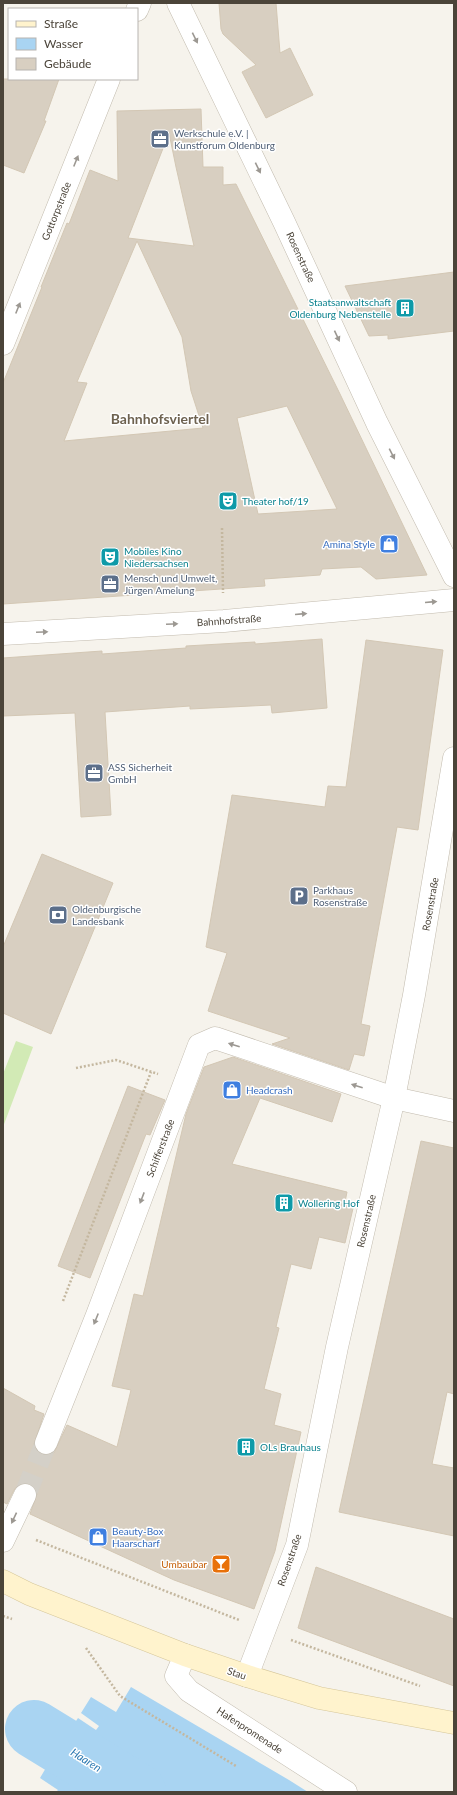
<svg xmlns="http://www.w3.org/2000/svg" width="457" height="1795" font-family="Lato,sans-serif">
  <rect width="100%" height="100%" fill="#f6f3ec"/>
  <path fill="#d2eab5" d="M16,1041L33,1047L3,1127V1074Z"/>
  <path fill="#a9d4f2" d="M131,1687L289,1780L308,1792H56L58,1790L40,1778L50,1761L75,1777L92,1749L68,1733L78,1718L96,1730L99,1726L81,1713L91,1697L116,1712Z"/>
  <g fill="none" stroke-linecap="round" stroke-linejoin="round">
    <path stroke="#a9d4f2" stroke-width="58" d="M34,1729L137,1792"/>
  </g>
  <g fill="#d8cfc1" stroke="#d3c7b4" fill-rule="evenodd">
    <path d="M219,3H276L280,53L290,48L313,95L266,118L242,72L256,65L223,34L221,29Z"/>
    <path d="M3,79H59L44,121H46L24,173L3,165Z"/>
    <path d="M201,109L203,167H223V185L236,184L340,394L427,575L376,579L361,567L322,569L320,575L264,579L265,586L3,604V383L42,287H41L67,223L69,224L90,170L118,181L117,111ZM169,133L176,167L194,246L128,238ZM137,241L182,337L191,391L203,428L64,441L87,383L77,382ZM287,406L337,509L258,514L237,418Z"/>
    <path d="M454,272V331L388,339V335L369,336L345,286Z"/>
    <path d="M322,639L327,708L272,713L271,705L190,709V706L105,712L111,815L81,817L75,713L3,716V658L102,651V654L186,648V646L255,642V644Z"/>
    <path d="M366,640L443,650L418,830L397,827L361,1024L370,1026L364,1056L354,1054L349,1070L272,1044L290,1038L208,1011L227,953L206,947L232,795L325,807L328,786L346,787Z"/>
    <path d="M42,854L113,883L51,1034L3,1013V947Z"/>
    <path d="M233,1057L341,1094L332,1122L260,1098L232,1164L347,1192L345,1202L354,1204L345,1243L319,1237L311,1269L291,1264L276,1327L279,1328L264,1389L281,1394L274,1425L301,1432L275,1551L254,1609L174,1580L30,1514L37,1494L35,1488L30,1484L24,1483L18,1485L14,1490L7,1504L3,1502V1388L35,1406L34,1410L44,1414L34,1444L36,1450L41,1454L47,1455L54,1453L67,1425L117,1447L131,1390L112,1386L134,1294L143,1296L186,1114L204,1067Z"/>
    <path d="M128,1086L165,1100L150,1135L146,1134L90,1278L58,1266Z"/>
    <path d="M421,1141L454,1148V1394L447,1392L432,1464L454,1468V1536L339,1512Z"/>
    <path d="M316,1567L454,1619V1686L298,1628Z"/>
  </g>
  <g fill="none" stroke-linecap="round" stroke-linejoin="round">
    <path stroke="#d4d0c8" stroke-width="22" stroke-dasharray="22 11" stroke-linecap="butt" d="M25,1495L46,1443"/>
    <g stroke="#c2bbae" stroke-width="23">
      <g id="street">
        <path d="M178,3L284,222L377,423L454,576"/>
        <path d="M137,10L140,3"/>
        <path d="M3,344L109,79"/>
        <path d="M3,634L224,621L454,600"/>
        <path d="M46,1443L97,1315L199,1045L215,1038L394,1098L454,1111"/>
        <path d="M3,1541L25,1495"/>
        <path d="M185,1655L176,1676L189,1691L346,1792"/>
        <path d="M247,1676L297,1545L337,1347L394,1098L414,995L454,758"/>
      </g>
    </g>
    <g stroke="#d6c79b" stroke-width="23">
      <path id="secondary" d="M3,1581L29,1594L185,1655L247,1676L319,1698L454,1723"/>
    </g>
    <g stroke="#c4b79f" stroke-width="2.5" stroke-dasharray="2 2" stroke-linecap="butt">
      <path d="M222,528L223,593"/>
      <path d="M76,1068L116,1060L158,1074"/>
      <path d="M63,1301L151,1072"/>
      <path d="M36,1540L239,1620"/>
      <path d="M3,1616L12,1619"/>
      <path d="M291,1640L420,1686"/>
      <path d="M86,1648L120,1696L236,1766"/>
    </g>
    <use href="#street" stroke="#fff" stroke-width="22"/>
    <use href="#secondary" stroke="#fff3cd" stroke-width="22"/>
  </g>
  <defs><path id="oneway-solid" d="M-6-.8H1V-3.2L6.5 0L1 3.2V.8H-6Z"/></defs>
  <g fill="#9c9892">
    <use href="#oneway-solid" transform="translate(195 38) rotate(64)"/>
    <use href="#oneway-solid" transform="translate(76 161) rotate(-68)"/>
    <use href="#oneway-solid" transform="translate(258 168) rotate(64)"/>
    <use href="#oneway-solid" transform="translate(18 308) rotate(-68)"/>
    <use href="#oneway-solid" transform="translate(337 336) rotate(65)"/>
    <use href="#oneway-solid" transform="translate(392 454) rotate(63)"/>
    <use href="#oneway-solid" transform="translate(431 602) rotate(-5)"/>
    <use href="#oneway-solid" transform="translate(301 614) rotate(-5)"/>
    <use href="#oneway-solid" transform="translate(172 624) rotate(-3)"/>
    <use href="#oneway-solid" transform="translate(42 632) rotate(-3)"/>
    <use href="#oneway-solid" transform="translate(234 1045) rotate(-162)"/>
    <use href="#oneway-solid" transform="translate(357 1086) rotate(-162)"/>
    <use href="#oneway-solid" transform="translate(142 1198) rotate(111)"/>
    <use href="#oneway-solid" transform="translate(96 1319) rotate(112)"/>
    <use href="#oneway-solid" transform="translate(14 1518) rotate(115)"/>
  </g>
  <defs>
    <g id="office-square" transform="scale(1)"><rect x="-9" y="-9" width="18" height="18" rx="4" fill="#5c6f8a" stroke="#fff"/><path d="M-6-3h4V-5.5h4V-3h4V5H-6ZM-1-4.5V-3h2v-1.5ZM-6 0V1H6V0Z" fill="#fff"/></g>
    <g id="building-square" transform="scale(1)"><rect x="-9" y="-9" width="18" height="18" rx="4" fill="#0f9aa8" stroke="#fff"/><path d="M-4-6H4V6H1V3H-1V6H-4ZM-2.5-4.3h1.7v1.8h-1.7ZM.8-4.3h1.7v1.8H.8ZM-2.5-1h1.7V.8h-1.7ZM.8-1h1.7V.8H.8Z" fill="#fff"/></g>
    <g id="theatre-square" transform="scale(1)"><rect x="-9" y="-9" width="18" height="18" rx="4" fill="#0f9aa8" stroke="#fff"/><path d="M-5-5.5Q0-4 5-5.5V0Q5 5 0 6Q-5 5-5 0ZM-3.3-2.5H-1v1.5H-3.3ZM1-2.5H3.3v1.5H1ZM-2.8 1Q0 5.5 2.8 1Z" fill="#fff"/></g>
    <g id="shop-square" transform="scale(1)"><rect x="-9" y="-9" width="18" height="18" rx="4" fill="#3f7fe0" stroke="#fff"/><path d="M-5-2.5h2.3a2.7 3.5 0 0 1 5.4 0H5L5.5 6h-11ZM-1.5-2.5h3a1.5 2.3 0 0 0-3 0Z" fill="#fff"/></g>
    <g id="parking-square" transform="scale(1)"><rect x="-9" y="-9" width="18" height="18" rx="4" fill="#5c6f8a" stroke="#fff"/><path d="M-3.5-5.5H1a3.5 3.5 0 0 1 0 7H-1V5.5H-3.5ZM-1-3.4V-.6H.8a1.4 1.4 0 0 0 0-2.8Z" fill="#fff"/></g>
    <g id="bank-square" transform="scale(1)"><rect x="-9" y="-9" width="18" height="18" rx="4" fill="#5c6f8a" stroke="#fff"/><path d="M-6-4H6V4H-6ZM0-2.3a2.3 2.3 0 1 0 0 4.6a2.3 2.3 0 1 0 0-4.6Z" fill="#fff"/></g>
    <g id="bar-square" transform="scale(1)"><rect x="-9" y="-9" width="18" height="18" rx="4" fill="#e8710a" stroke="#fff"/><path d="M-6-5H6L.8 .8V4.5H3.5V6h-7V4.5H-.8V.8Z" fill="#fff"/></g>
  </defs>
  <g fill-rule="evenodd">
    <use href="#office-square" x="160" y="139"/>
    <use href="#building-square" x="405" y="308"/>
    <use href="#theatre-square" x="228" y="501"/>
    <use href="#shop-square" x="389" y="544"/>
    <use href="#theatre-square" x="110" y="557"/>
    <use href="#office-square" x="110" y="584"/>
    <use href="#office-square" x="94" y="773"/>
    <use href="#parking-square" x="299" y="896"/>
    <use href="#bank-square" x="58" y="915"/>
    <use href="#shop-square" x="232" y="1090"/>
    <use href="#building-square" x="284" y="1203"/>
    <use href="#building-square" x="246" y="1447"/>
    <use href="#shop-square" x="98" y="1537"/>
    <use href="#bar-square" x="221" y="1564"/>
  </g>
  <g text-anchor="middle" stroke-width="3" stroke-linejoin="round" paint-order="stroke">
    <g font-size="10" fill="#4e5e75" stroke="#fff" text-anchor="start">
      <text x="174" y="137">Werkschule e.V. |<tspan x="174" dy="12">Kunstforum Oldenburg</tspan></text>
      <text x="124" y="582">Mensch und Umwelt,<tspan x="124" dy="12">Jürgen Amelung</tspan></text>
      <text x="108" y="771">ASS Sicherheit<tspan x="108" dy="12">GmbH</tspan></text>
      <text x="313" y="894">Parkhaus<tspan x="313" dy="12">Rosenstraße</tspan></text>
      <text x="72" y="913">Oldenburgische<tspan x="72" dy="12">Landesbank</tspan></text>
    </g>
    <g font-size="10" fill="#4b4439" stroke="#fff">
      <text transform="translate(56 211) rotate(-68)" y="4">Gottorpstraße</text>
      <text transform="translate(301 257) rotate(65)" y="4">Rosenstraße</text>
      <text transform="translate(229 620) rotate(-4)" y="4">Bahnhofstraße</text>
      <text transform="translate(430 904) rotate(-80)" y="4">Rosenstraße</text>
      <text transform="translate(160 1148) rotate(-69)" y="4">Schifferstraße</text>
      <text transform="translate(366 1221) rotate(-77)" y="4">Rosenstraße</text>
      <text transform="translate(289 1560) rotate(-71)" y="4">Rosenstraße</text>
      <text transform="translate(237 1673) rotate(19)" y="4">Stau</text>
      <text transform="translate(250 1730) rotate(33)" y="4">Hafenpromenade</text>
    </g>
    <g font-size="10" fill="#0d838f" stroke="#fff" text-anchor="start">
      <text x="391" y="306" text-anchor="end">Staatsanwaltschaft<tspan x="391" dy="12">Oldenburg Nebenstelle</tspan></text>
      <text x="242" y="505">Theater hof/19</text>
      <text x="124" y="555">Mobiles Kino<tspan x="124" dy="12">Niedersachsen</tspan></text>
      <text x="298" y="1207">Wollering Hof</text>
      <text x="260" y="1451">OLs Brauhaus</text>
    </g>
    <g font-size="10" fill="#366cbe" stroke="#fff" text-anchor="start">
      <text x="375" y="548" text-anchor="end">Amina Style</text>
      <text x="246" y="1094">Headcrash</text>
      <text x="112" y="1535">Beauty-Box<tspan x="112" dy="12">Haarscharf</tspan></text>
    </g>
    <g font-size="10" fill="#c56008" stroke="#fff" text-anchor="end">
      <text x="207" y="1568">Umbaubar</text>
    </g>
    <g font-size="11" font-style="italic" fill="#2e7ab2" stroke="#fff">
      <text transform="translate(86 1760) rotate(32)" y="4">Haaren</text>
    </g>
    <g font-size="14" font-weight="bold" fill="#6e6250" stroke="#fff">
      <text x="160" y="424">Bahnhofsviertel</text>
    </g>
  </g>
  <rect width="457" height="1795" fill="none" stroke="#4b4439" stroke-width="8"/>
  <rect x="8" y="8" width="130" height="72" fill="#ffffff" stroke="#b7b4b0"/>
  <rect x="16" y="21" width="20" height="6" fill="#fff3cd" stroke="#b7b4b0"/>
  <text x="44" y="28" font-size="12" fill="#4b4439">Straße</text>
  <rect x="16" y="38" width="20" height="12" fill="#a9d4f2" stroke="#b7b4b0"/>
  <text x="44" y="48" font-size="12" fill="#4b4439">Wasser</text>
  <rect x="16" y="58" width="20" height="12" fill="#d8cfc1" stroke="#b7b4b0"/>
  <text x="44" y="68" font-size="12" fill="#4b4439">Gebäude</text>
</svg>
